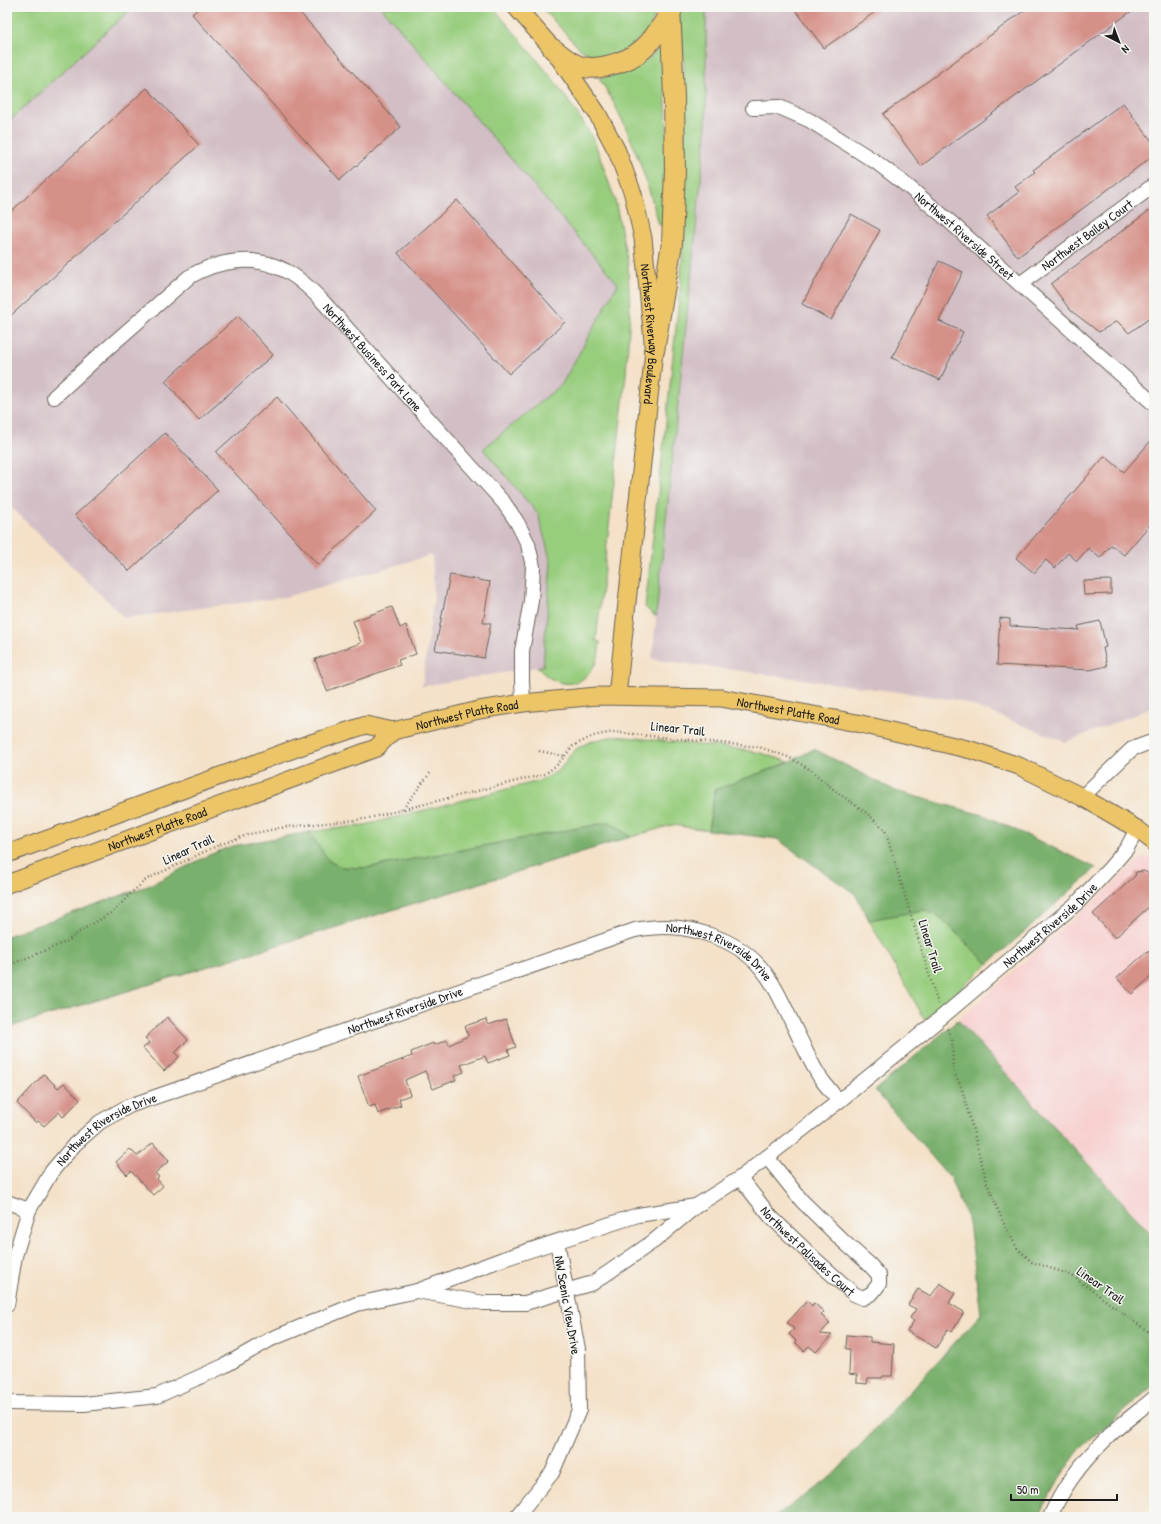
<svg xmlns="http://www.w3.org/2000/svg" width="1161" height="1524" font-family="'Patrick Hand',sans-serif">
  <rect width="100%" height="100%" fill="#f6f6f2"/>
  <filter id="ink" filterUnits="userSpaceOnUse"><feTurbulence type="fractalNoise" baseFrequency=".025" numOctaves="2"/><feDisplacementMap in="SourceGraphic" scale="8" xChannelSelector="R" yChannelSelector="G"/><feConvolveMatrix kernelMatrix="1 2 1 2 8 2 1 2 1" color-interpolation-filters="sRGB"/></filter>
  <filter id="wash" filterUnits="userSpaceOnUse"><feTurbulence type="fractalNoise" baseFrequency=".012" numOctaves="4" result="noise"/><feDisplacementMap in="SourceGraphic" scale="16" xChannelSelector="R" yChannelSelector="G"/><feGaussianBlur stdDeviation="0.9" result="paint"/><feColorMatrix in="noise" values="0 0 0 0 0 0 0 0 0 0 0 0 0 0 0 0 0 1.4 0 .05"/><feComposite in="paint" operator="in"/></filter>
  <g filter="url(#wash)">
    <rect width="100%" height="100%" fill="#f4e1c8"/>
    <path fill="#f7d0cf" d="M1151,857L1154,859V1237L958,1020L1114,883L1135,862L1142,858Z"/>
    <g fill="#d2bec5">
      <path d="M133,7H381L618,284L562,384L483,449L538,514L551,562L543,666L422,686L434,595L432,555L285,597L125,618L7,503V123Z"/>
      <path d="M706,7H1154V707L1066,742L958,700L652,659L706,131Z"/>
    </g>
    <g fill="#98cd7e" stroke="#5a744d">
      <path d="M7,7H133L7,123Z"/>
      <path d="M381,7H493L553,79L583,122L595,143L615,200L628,264L630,312L626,375L596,641L600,642C599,650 599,659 594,666C579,692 554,686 537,667L543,666L551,562L538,514L483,449L562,384L618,284Z"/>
      <path d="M541,7H656L654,18L648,31L624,53L598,58L581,50Z"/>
      <path d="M678,7H706V131L656,617L645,607L667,414L680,288L684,224V61Z"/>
      <path d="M664,47L667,130L663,225H659C645,173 628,123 599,78C622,75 644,66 659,48Z"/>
      <path d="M616,736L739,749L761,753L789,762L715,790L708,830L672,825L631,837L610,822L366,868L342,867L329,861L309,832L365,825L539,781C546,777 554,774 561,768C566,762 569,755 575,750C587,741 602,738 616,736Z"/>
      <path d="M924,910L940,917L988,964L925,1020L869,920Z"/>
    </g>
    <g fill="#7ab06d" stroke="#4b6644">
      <path d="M814,749L896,791L986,816L1096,868L988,964L940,917L924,910L869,920L855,894L777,839L708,830L715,790L789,762Z"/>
      <path d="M610,822L631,837L7,1028V936L150,885L209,855L232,846L309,832L329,861L342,867L366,868Z"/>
      <path d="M958,1020L1154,1237V1385L1080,1449L1064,1471L1039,1517H775L833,1475L981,1314L969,1223L950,1178L875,1090Z"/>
    </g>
    <g id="blocks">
      <g fill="#d59088">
        <path d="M200,7H295L401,127L340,180L192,14Z"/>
        <path d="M793,7H882L824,48Z"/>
        <path d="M1029,7H1137L921,166L883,114Z"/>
        <path d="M147,88L199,145L7,319V215Z"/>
        <path d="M1123,103L1154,144V155L1018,257L987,216L1019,192L1015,187L1035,172L1033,170Z"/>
        <path d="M457,200L565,322L509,374L398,253Z"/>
        <path d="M1154,207V315L1129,333L1117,321L1099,332L1070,310L1051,284Z"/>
        <path d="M851,214L880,230L831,320L802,304Z"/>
        <path d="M939,261L963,272L939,321L963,332L940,380L892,358Z"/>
        <path d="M238,316L273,355L199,420L165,381Z"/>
        <path d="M277,397L376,511L318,565L216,452Z"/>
        <path d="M165,433L218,490L129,571L75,515Z"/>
        <path d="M1154,437V520L1124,555L1111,545L1100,558L1088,548L1077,561L1068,553L1055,568L1046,560L1034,573L1016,558L1105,456L1124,472Z"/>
        <path d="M450,575L490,582L483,623H491L484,658L435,650Z"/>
        <path d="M1111,580V594L1084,595L1083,581Z"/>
        <path d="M392,607L400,628L406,625L416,654L398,660L400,665L327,691L315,659L361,643L353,621Z"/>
        <path d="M1000,618L1010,619V626L1079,630L1078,626L1100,621L1106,647L1103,648L1107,666L1090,670L997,665Z"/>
        <path d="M1144,871L1154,877V902L1115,938L1093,914L1135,876L1136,872Z"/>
        <path d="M1148,951L1154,958V974L1132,994L1117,978Z"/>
        <path d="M167,1017L188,1040L175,1053L179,1057L164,1071L143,1048L149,1043L145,1038Z"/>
        <path d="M486,1019L488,1025L506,1019L516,1047L508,1050L510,1055L488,1063L485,1056L461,1065L464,1072L454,1076L456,1080L433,1089L425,1071L405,1080L410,1095L399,1099L401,1105L378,1114L375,1105L369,1107L358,1076L412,1056L411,1052L433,1043L434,1045L447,1040L449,1045L468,1036L465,1026Z"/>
        <path d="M44,1074L58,1088L64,1083L80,1100L63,1117L59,1112L44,1126L38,1121L36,1123L17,1103Z"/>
        <path d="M153,1143L169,1161L155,1173L159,1177L157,1179L163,1186L153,1195L131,1171L127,1175L116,1162L130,1149L137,1156Z"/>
        <path d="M940,1283L955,1293L949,1303L964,1312L952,1332L948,1329L936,1348L907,1331L914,1321L910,1318L916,1309L908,1305L918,1289L931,1296Z"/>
        <path d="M807,1301L812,1306L814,1303L824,1312L821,1315L830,1323L820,1334L832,1335L816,1352L809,1346L804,1351L795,1342L796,1341L789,1334L794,1329L787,1323Z"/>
        <path d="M847,1335L870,1337V1342L894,1344L892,1376H883L882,1378H868L867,1384L857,1383V1375L849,1374L850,1349H846Z"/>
      </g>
    </g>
  </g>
  <g filter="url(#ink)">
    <use href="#blocks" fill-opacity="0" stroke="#686158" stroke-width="1"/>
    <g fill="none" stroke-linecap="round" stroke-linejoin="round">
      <g stroke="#686158" stroke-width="16">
        <g id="minor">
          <path id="s1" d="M753,108L779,107L809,120L876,162L910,188L948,220L1154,404"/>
          <path id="s2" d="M1020,284L1154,185"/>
          <path id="s3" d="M54,397L101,354L189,277C217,260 256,254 286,271C301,279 314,292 326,305L504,503L517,522L528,544L533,567L531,601L522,651V681L523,703"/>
          <path d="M1082,797L1132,749L1154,741"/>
          <path id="s4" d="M740,1178L771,1217L817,1261L854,1294L863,1298L872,1293L879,1284V1275L869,1264L844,1242L802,1201L767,1157"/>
          <path d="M7,1202L29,1210"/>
          <path id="s5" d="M417,1291L484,1303H525L593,1283L654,1241L696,1206L740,1178L839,1101L942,1017L1078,902L1110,868L1127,848L1137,829"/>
          <path id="s6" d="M7,1305L15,1256L29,1210L52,1171L75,1144L100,1122L129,1106L635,930C663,925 682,926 710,935C767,954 776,991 800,1039C807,1053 813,1068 822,1080C827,1087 833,1094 839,1101"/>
          <path d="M7,1403L84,1404L157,1396L224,1366L271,1339L357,1304L417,1291L503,1259L638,1215L696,1206"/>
          <path d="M516,1517L552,1473L579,1410L578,1349L557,1242"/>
          <path d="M1050,1517C1062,1489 1083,1461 1105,1440C1120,1424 1138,1412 1154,1398"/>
        </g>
      </g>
      <g stroke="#686158" stroke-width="19">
        <g id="major">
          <path id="s7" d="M516,7L553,49L597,113L617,151L633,194L643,238L654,351L617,696"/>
          <path id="s8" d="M7,854L302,746L366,725L393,731L479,710L523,703L597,696L721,698L857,723L971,750L1019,766L1082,797L1137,829L1154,842"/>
          <path id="s9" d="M7,884L376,748L393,731"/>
        </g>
      </g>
      <g stroke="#686158" stroke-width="22">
        <g id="highway">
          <path d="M553,49C561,55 570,63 579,66C588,69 598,68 607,66C643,58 652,41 671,12"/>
          <path d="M654,351L672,243L675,170L674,97L670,7"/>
        </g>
      </g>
      <g stroke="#686158" stroke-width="2.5" stroke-dasharray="1 3" stroke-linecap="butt">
        <path d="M539,751L564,756"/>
        <path d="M403,809L430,773"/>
        <path d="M7,966L66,942L82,930L114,911L129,895L147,879L219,845L250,834L286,827L365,819L545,774L558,764L573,746L593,736L613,732L759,747L788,757L809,769L838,793L868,814L885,830L938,1004"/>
        <path d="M947,1029L952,1040L953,1070L962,1089L987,1183L1003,1222L1017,1248L1032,1262L1071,1275L1154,1336"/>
      </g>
      <use href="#minor" stroke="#fff" stroke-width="14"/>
      <use href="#major" stroke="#edc569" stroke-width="17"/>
      <use href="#highway" stroke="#edc569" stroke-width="20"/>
    </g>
  </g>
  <g text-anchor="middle" stroke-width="3" stroke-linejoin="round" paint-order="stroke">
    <g font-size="13" fill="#1c1c1c" stroke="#f6f6f2">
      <text dy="5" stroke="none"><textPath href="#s2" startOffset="83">Northwest Bailey Court</textPath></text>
      <text dy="5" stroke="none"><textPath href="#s1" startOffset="253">Northwest Riverside Street</textPath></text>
      <text dy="5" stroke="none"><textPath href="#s7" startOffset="364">Northwest Riverway Boulevard</textPath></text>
      <text dy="5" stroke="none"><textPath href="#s3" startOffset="405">Northwest Business Park Lane</textPath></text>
      <text dy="5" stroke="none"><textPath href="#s8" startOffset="809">Northwest Platte Road</textPath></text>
      <text dy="5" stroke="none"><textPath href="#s8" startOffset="485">Northwest Platte Road</textPath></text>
      <text transform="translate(678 728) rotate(6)" y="5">Linear Trail</text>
      <text dy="5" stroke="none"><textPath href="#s9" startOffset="160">Northwest Platte Road</textPath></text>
      <text transform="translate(188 849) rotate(-25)" y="5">Linear Trail</text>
      <text dy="5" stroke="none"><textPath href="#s5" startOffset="761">Northwest Riverside Drive</textPath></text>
      <text transform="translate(931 946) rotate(73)" y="5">Linear Trail</text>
      <text dy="5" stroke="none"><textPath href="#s6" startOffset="872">Northwest Riverside Drive</textPath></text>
      <text dy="5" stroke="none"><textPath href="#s6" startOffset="537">Northwest Riverside Drive</textPath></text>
      <text dy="5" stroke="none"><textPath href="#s6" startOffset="213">Northwest Riverside Drive</textPath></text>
      <text dy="5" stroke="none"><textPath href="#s4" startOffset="100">Northwest Palisades Court</textPath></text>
      <text transform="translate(1101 1285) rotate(35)" y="5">Linear Trail</text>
      <text transform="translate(568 1305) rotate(80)" y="5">NW Scenic View Drive</text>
    </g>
  </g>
  <rect width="1161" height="1524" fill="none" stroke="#f6f6f2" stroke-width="24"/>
  <g transform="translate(1119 42) rotate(138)" stroke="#f6f6f2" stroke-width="3" paint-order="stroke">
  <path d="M0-3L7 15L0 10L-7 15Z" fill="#1c1c1c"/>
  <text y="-6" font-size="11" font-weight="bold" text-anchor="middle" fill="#1c1c1c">N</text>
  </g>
  <path d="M1011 1494v6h106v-6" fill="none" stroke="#1c1c1c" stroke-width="2"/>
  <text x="1017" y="1494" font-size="12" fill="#1c1c1c" stroke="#f6f6f2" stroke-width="3" paint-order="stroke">50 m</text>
</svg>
